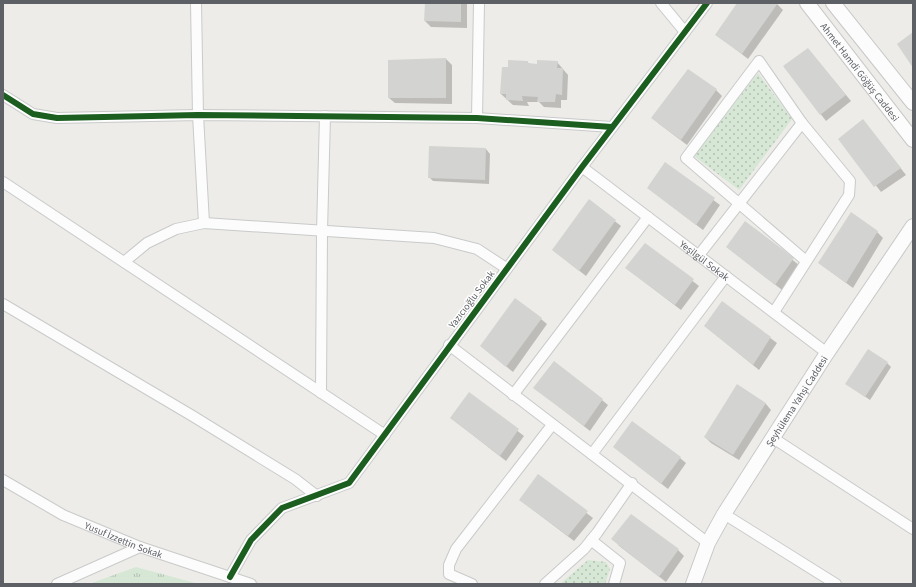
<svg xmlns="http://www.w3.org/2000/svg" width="916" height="587" font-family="'Source Sans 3',sans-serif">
  <defs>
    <pattern id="grass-dots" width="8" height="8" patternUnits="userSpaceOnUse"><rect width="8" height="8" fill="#d6e8d5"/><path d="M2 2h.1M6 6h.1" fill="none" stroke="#b1bfb0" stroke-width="1.8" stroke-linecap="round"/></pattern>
    <pattern id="park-tufts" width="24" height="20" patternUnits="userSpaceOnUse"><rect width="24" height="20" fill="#d6e8d5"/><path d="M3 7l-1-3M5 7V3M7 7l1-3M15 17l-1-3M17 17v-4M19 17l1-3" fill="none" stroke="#b1bfb0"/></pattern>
  </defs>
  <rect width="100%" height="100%" fill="#edece8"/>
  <g fill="url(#grass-dots)">
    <path d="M758,73L792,119L739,190L694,156Z"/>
    <path d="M588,560L606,562L610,569L605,584H560Z"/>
  </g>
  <path fill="url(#park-tufts)" d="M136,567L199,584H89Z"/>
  <g fill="#0003">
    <path d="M426,3H467V28L431,27L425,21Z"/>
    <path d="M739,3H776L783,10L748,59L716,34Z"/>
    <path d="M808,49L851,101L826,121L784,66Z"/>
    <path d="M446,59L452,65V104L395,103L389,98Z"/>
    <path d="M527,62L530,64L538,65L557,62L568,75L567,100H561V108L544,107L539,102H527L529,106L513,105L501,94L509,68Z"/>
    <path d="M716,90L722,96L687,145L658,123Z"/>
    <path d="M863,120L906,175L881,192L840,139Z"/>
    <path d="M486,149L490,154L489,184L433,181L429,177Z"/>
    <path d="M665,164L720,205L703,230L648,188Z"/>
    <path d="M589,201L621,226L586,276L553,250Z"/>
    <path d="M746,223L799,265L782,290L727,247Z"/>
    <path d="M877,232L883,238L853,288L819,263Z"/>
    <path d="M645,244L699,286L681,310L626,268Z"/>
    <path d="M722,302L777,343L759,370L705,326Z"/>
    <path d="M541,319L547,324L513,372L487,351Z"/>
    <path d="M887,363L891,367L870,400L847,384Z"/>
    <path d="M737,386L766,404L771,410L739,460L711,443L705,437Z"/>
    <path d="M535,388L602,400L608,405L590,431Z"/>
    <path d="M470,394L524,436L506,461L451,418Z"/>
    <path d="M614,447L680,458L686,463L668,489Z"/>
    <path d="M538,476L593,518L574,541L520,500Z"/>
    <path d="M618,545L678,550L684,556L666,582Z"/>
  </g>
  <g fill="#d3d3d1">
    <path d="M425,3H461V22L424,21Z"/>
    <path d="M737,3H778L742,54L715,35Z"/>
    <path d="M913,32V68L897,44Z"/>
    <path d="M808,48L846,95L820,115L783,66Z"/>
    <path d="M446,58V98H388V60Z"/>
    <path d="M508,60L528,61V63L537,64V60L558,61L557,68H563L562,95L556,94L555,102H537L538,97L522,96L523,101L506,100V94H500L502,67H508Z"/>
    <path d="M688,69L717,89L681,140L651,118Z"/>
    <path d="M863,119L901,168L874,187L838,139Z"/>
    <path d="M429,146L486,148L485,180L428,178Z"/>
    <path d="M665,162L715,198L696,225L647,188Z"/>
    <path d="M589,199L616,220L579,271L552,250Z"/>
    <path d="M851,212L878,231L846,283L818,263Z"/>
    <path d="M745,221L794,258L775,285L726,247Z"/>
    <path d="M645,243L694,279L675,305L625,268Z"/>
    <path d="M515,298L542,318L506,367L480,346Z"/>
    <path d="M722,301L771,337L753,365L704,326Z"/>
    <path d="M868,349L888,362L865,397L845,384Z"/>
    <path d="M554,361L603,399L584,426L533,388Z"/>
    <path d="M737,384L766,403L733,455L704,437Z"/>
    <path d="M469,392L519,429L500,456L450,418Z"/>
    <path d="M632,421L681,457L661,484L613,447Z"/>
    <path d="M538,474L588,511L568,536L519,500Z"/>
    <path d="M631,514L679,549L659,577L611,539Z"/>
  </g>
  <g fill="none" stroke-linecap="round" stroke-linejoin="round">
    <g stroke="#c9caca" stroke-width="12">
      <g id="street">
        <path d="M196,3L198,115L204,223"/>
        <path d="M661,3L685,32"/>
        <path d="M3,95L33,114L57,118L198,115L477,118L612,127"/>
        <path d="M477,118L479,3"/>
        <path d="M802,123L759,61L686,158L806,261"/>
        <path id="s1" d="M582,167L827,353"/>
        <path d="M3,182L385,435"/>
        <path d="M699,255L802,123L850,181L849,195L774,312"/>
        <path d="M124,262L147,243L176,229L204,223L434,238L477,249L506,268"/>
        <path d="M3,304L191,415L295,479L317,496"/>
        <path d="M449,345L708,543"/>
        <path d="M321,393L322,231L325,116"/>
        <path d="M513,395L648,217"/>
        <path d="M773,438L913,529"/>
        <path d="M592,454L726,276"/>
        <path id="s2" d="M3,480L63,515L140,547L251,584"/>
        <path d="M724,514L836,584"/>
        <path d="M591,540L620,563L614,584"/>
        <path d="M230,577L251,540L282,508L349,483L582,167L707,3"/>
        <path d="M57,584L140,547"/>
        <path d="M472,584L449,574V565L456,549L552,425"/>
        <path d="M545,584L584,549L597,533L632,483"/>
      </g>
    </g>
    <g stroke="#c8c8c8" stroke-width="16">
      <g id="secondary">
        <path id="s3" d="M807,3L913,140"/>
        <path d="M833,3L913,103"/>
        <path id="s4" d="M693,584L708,543L724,514L827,353L913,226"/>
      </g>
    </g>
    <use href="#street" stroke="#fcfcfc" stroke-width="10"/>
    <use href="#secondary" stroke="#fcfcfc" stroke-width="14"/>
    <g stroke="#fff" stroke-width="8">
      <g id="cycleway">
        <path d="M3,95L33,114L57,118L198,115L477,118L612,127"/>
        <path d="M230,577L251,540L282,508L349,483L582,167L707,3"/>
      </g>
    </g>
    <use href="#cycleway" stroke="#1b5e20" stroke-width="6"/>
  </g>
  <g text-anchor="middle" stroke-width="3" stroke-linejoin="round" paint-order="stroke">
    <g font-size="10" fill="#5d6065" stroke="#fff">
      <text dy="4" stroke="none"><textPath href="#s3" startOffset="87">Ahmet Hamdi Göğüş Caddesi</textPath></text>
      <text dy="4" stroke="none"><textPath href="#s1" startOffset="154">Yeşilgül Sokak</textPath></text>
      <text transform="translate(471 299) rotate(-53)" y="4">Yazıcıoğlu Sokak</text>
      <text dy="4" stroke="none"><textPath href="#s4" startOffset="211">Şeyhülema Yahşi Caddesi</textPath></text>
      <text dy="4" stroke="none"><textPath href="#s2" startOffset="135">Yusuf İzzettin Sokak</textPath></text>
    </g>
  </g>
  <rect width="916" height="587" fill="none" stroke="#5d6065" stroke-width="8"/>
</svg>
